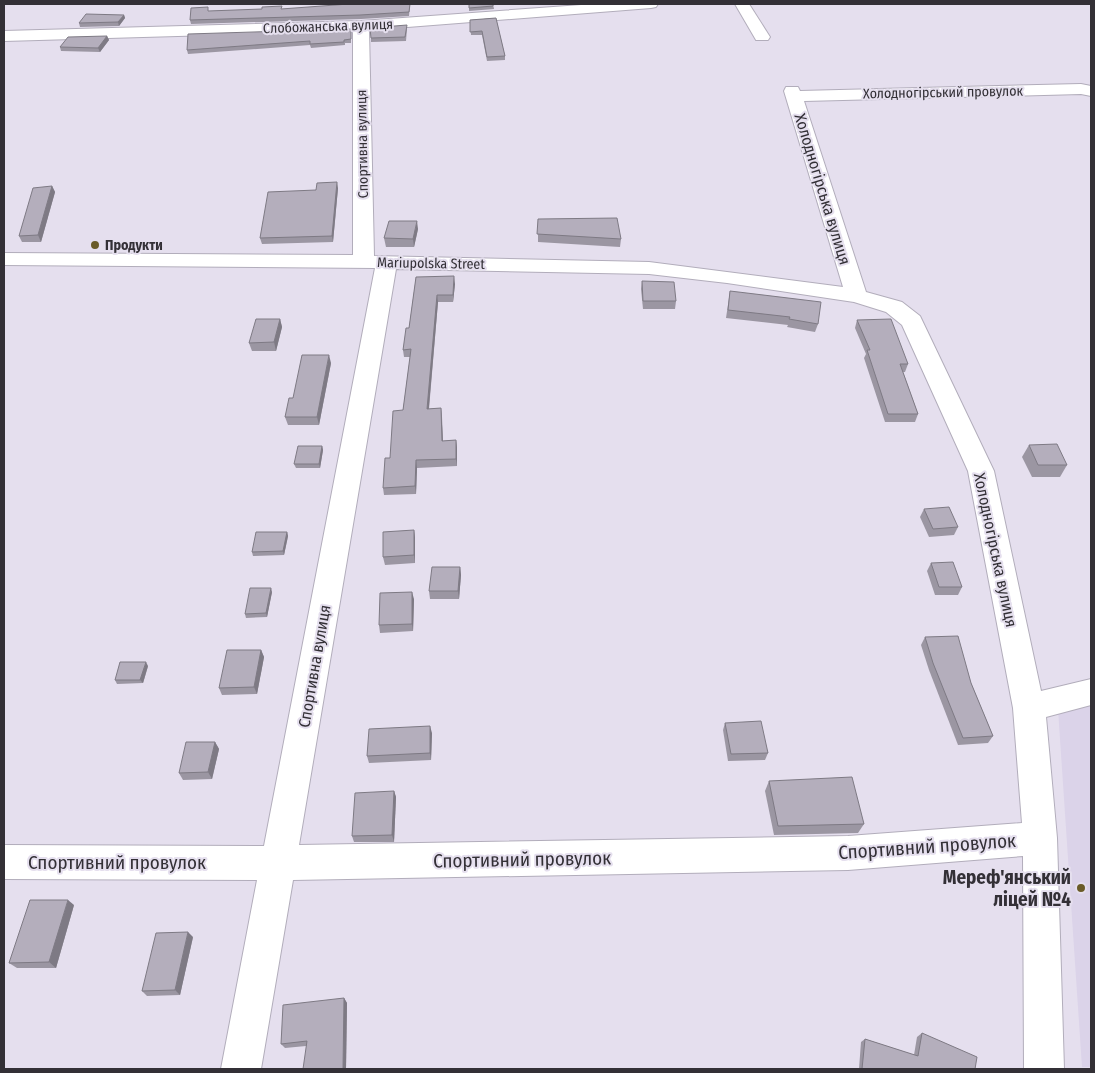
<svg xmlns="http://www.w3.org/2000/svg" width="1095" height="1073" font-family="'Fira Sans Condensed',sans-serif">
  <rect width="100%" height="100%" fill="#e5dfee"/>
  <path fill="#dbd3e9" d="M1091,701V1067H1082L1058,709Z"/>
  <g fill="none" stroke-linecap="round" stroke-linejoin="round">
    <g stroke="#b2adbb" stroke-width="2">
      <g id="minor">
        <path d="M595,4H658L656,7L651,8L369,30L374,256L649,262L843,287L784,91L786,87H798L800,91L1081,84L1091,86V96L1081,94L804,101L866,292L902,302L920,316L994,471L1041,691L1091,679V705L1046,717L1057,838L1064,1069H1024L1023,856L848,870L293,880L261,1069H221L257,880L4,879V845L264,846L375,268L4,265V253L353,255V31L4,41V31L361,21ZM396,269L649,274L727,283L854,302L886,312L902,325L968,471L1013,708L1022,823L848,836L299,845Z"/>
        <path d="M735,4H749L770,37L768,40H756Z"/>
      </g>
    </g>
    <use href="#minor" fill="#fff" fill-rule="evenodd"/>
  </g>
  <g fill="#9b96a2">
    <path d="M410,4L409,16L361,19L191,24L190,20L209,11L282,9Z"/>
    <path d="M469,4H493L494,9L469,11Z"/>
    <path d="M124,15L125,18L119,26L80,27L79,23Z"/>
    <path d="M496,18L505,56V60L487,61L482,35H471L470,20Z"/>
    <path d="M351,29V43H345V45L311,48L310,45L188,54L187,50Z"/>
    <path d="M407,29L406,41L371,42V38Z"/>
    <path d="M107,36L109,40L100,52L61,51L60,47Z"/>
    <path d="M52,186L55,192L41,242H22L19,236Z"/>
    <path d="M338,188L333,242L262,244L260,238L316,190Z"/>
    <path d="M538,219L621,239L620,247L538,242Z"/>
    <path d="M418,229L414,247H386L384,238Z"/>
    <path d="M416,277L455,284L453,302H438L429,409L441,408L443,441L456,440L457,448V466L417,468L416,494L384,495L383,488L403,410L410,357H404L403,350L409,328Z"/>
    <path d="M642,281L676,301L675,309H643L641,289Z"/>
    <path d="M730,291L818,324L815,332L787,327L788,325L726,318Z"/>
    <path d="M280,319L282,327L276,351H252L249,343Z"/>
    <path d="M857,320L908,364L905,372H903L918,414L915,422H885L864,358L866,354L855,328Z"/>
    <path d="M331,363L319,425H288L285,417L293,398Z"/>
    <path d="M1029,445L1067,465L1060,477H1032L1022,457Z"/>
    <path d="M322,446L323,450L320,468H296L294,464Z"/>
    <path d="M924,509L958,527L954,535L929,537L920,517Z"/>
    <path d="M414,530L415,538V563L385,565L383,557Z"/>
    <path d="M287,532L288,536L284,555L253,556L252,552Z"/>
    <path d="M931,563L962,587L958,595H935L927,571Z"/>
    <path d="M460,567L461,575L459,599H430L429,591Z"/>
    <path d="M272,592L267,617L246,618L245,614Z"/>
    <path d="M414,599L413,631L380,633L379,625Z"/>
    <path d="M925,637L971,683L993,736L988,743L958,745L929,670L921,645Z"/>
    <path d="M261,650L264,657L257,694L222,695L219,688Z"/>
    <path d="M148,666L143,683L117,684L115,680Z"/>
    <path d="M725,723L768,753L765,760L728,761L723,730Z"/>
    <path d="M432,733L431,760L369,763L367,756Z"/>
    <path d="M215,742L219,749L212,779L183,780L179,773Z"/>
    <path d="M769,781L864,824L858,833L774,835L765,791Z"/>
    <path d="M394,791L396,797L394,842H354L352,836Z"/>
    <path d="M74,905L56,968H17L9,963Z"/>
    <path d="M193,937L180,995L147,996L142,991Z"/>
    <path d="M344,998L347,1003L346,1069L306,1046L285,1048L281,1044Z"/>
    <path d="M922,1033L975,1069H859L861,1042L865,1039L914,1055L917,1037Z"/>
  </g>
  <g fill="#7e7a84">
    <path d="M124,15L125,18L119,26L118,22Z"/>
    <path d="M107,36L109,40L100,52L98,48Z"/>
    <path d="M337,182L338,188L333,242L332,236Z"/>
    <path d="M52,186L55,192L41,242L38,235Z"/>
    <path d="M417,221L418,229L414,247L413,239Z"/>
    <path d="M454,276L455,284L453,302V295Z"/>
    <path d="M437,295L438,302L428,417L427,409Z"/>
    <path d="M280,319L282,327L276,351L274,342Z"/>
    <path d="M329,355L331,363L319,425L317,417Z"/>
    <path d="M441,408L442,416L443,449L442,441Z"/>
    <path d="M456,440L457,448V466L456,459Z"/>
    <path d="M322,446L323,450L320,468L319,464Z"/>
    <path d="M416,460L417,468L416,494L415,486Z"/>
    <path d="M414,530L415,538V563L414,555Z"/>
    <path d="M287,532L288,536L284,555L283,551Z"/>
    <path d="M460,567L461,575L459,599L458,591Z"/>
    <path d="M271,588L272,592L267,617L266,613Z"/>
    <path d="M412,592L414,599L413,631L412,624Z"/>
    <path d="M261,650L264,657L257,694L254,687Z"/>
    <path d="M146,662L148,666L143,683L140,680Z"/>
    <path d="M430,726L432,733L431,760L430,753Z"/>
    <path d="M215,742L219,749L212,779L208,772Z"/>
    <path d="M394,791L396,797L394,842L392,835Z"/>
    <path d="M68,900L74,905L56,968L49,962Z"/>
    <path d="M188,932L193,937L180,995L175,990Z"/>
    <path d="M344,998L347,1003L346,1069H343Z"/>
  </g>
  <g fill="#b4aebc" stroke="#7e7a84">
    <path d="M349,4H410L409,12L360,15L190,20L191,8L208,7V11L262,9V7L282,6L281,9Z"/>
    <path d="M469,4H493V6L469,8Z"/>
    <path d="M86,14L124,15L118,22L79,23Z"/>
    <path d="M496,18L505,56L487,57L482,31L470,32V20Z"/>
    <path d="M407,25L405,37L371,38L370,28Z"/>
    <path d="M351,29V39L344,40V42L310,44V41L187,50L188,34Z"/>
    <path d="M107,36L98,48L60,47L68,37Z"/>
    <path d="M337,182L332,236L260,238L268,192L316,190L317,183Z"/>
    <path d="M52,186L38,235L19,236L33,188Z"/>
    <path d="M617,218L621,239L537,234L538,219Z"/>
    <path d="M389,221H417L413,239L384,238Z"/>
    <path d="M454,276L453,295H437L427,409L441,408L442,441L456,440V459L416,460L415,486L383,488L385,458H390L393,411L403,410L411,349L403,350L406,328H409L416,277Z"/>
    <path d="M642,281L674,282L676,301H643Z"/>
    <path d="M730,291L821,302L818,324L789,319L790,317L728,310Z"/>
    <path d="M256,319H280L274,342L249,343Z"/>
    <path d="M891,319L908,364H900L918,414H888L867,350H870L857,320Z"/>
    <path d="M302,355H329L317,417H285L289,398H293Z"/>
    <path d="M1057,444L1067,465H1038L1029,445Z"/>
    <path d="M298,446H322L319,464H294Z"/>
    <path d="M949,507L958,527L933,529L924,509Z"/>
    <path d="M414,530V555L383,557V532Z"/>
    <path d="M256,532H287L283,551L252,552Z"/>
    <path d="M953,562L962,587H939L931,563Z"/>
    <path d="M432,567H460L458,591H429Z"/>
    <path d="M250,588H271L266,613L245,614Z"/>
    <path d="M412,592V624L379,625L380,593Z"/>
    <path d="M958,636L971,683L993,736L963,738L933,663L925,637Z"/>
    <path d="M227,650H261L254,687L219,688Z"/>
    <path d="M120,662H146L140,680H115Z"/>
    <path d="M761,721L768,753L731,754L725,723Z"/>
    <path d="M430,726V753L367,756L369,729Z"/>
    <path d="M186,742H215L208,772L179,773Z"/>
    <path d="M852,777L864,824L778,826L769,781Z"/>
    <path d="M394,791L392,835L352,836L355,793Z"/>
    <path d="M30,900H68L49,962L9,963Z"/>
    <path d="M188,932L175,990L142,991L156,933Z"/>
    <path d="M344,998L343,1069H303L307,1041L281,1044L283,1005Z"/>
    <path d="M922,1033L977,1057L975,1069H862L865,1039L918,1056Z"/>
  </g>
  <g fill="#6a5b28" stroke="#e5dfee" stroke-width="2">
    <circle cx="95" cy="245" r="5"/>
    <circle cx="1081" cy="888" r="5"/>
  </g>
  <g text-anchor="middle" stroke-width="4" stroke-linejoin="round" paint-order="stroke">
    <g font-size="14" fill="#333036" stroke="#e5dfee">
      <text transform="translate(328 26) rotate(-2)" y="5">Слобожанська вулиця</text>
      <text transform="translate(943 92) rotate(-1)" y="5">Холодногірський провулок</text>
      <text transform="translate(362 144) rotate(-91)" y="5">Спортивна вулиця</text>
      <text transform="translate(431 263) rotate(1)" y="5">Mariupolska Street</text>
    </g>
    <g font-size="14" font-weight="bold" fill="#333036" stroke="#e5dfee" text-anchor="start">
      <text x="105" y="250">Продукти</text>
    </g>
    <g font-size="16" fill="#333036" stroke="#e5dfee">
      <text transform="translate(823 189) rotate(73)" y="6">Холодногірська вулиця</text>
      <text transform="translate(996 550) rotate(78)" y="6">Холодногірська вулиця</text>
      <text transform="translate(314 666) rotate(-80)" y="6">Спортивна вулиця</text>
    </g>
    <g font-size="19" fill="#333036" stroke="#e5dfee">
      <text transform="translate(927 846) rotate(-4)" y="7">Спортивний провулок</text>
      <text transform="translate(522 859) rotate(-1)" y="7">Спортивний провулок</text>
      <text x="117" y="869">Спортивний провулок</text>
    </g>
    <g font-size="19" font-weight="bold" fill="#333036" stroke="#e5dfee" text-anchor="end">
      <text x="1071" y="884">Мереф'янський<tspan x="1071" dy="22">ліцей №4</tspan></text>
    </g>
  </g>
  <rect width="1095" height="1073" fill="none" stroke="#333036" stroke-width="10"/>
</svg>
